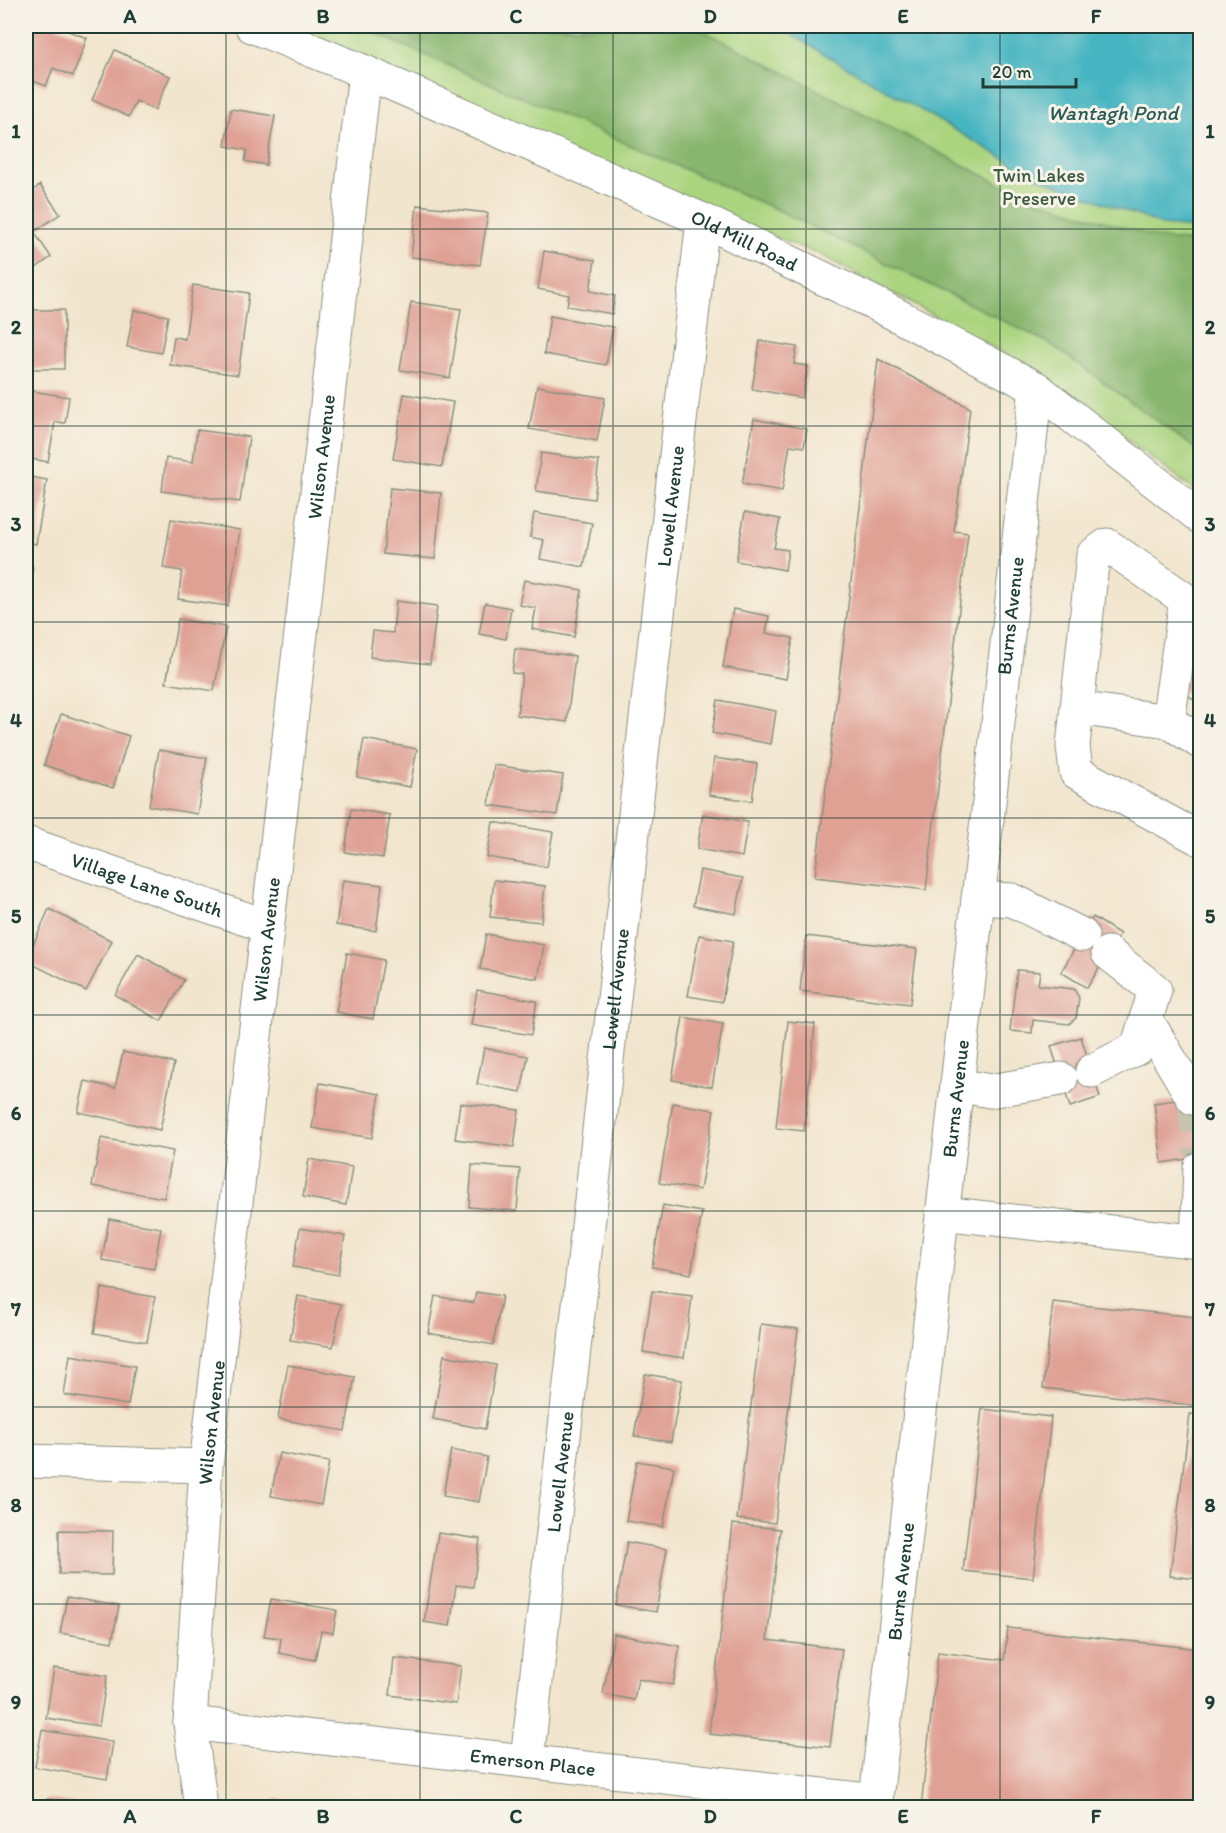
<svg xmlns="http://www.w3.org/2000/svg" width="1226" height="1833" font-family="Itim,sans-serif">
  <rect width="100%" height="100%" fill="#f7f3e8"/>
  <filter id="ink" filterUnits="userSpaceOnUse"><feTurbulence type="fractalNoise" baseFrequency=".0167" numOctaves="2"/><feDisplacementMap in="SourceGraphic" scale="12" xChannelSelector="R" yChannelSelector="G"/><feConvolveMatrix kernelMatrix="1 2 1 2 8 2 1 2 1" color-interpolation-filters="sRGB"/></filter>
  <filter id="wash" filterUnits="userSpaceOnUse"><feTurbulence type="fractalNoise" baseFrequency=".008" numOctaves="4" result="noise"/><feDisplacementMap in="SourceGraphic" scale="24" xChannelSelector="R" yChannelSelector="G"/><feGaussianBlur stdDeviation="1.35" result="paint"/><feColorMatrix in="noise" values="0 0 0 0 0 0 0 0 0 0 0 0 0 0 0 0 0 1.4 0 .05"/><feComposite in="paint" operator="in"/></filter>
  <g filter="url(#wash)">
    <rect width="100%" height="100%" fill="#f2e5cd"/>
    <path fill="#abd47f" stroke="#65885a" stroke-width="1.5" d="M275,26H1200V495L1039,372L819,254L717,215Z"/>
    <path fill="#88b66e" stroke="#547a51" stroke-width="1.5" d="M359,26H694L1021,195L1158,238L1200,243V452L1049,343L780,211Z"/>
    <path fill="#47b5c1" stroke="#33797a" stroke-width="1.5" d="M776,26H1200V229L1162,225L1034,176Z"/>
    <g id="blocks">
      <g fill="#e0a195">
        <path d="M27,26H55L87,38L73,76L53,68L46,86L26,78Z"/>
        <path d="M115,50L170,76L155,110L136,101L129,117L92,100Z"/>
        <path d="M231,109L275,116L266,165L245,161L247,150L225,146Z"/>
        <path d="M40,185L60,214L34,232L51,257L26,275V196Z"/>
        <path d="M417,205L488,213L480,265L411,257Z"/>
        <path d="M544,251L595,260L590,291L615,296L612,314L567,306L569,295L538,289Z"/>
        <path d="M193,285L249,293L238,375L170,365L174,337L185,339Z"/>
        <path d="M411,302L461,309L450,378L400,370Z"/>
        <rect x="26" y="310" width="38" height="59"/>
        <path d="M134,310L168,316L161,353L127,347Z"/>
        <path d="M550,316L613,327L606,365L544,354Z"/>
        <path d="M760,341L797,347L794,364L808,366L802,398L752,389Z"/>
        <path d="M878,359L970,408L954,531L968,533L926,890L815,877Z"/>
        <path d="M537,386L605,398L597,441L529,429Z"/>
        <path d="M26,390L69,397L65,423L55,422L48,462L26,458Z"/>
        <path d="M404,394L453,402L442,467L393,459Z"/>
        <path d="M754,419L807,429L804,447L790,445L782,491L742,484Z"/>
        <path d="M197,430L249,437L240,502L162,491L166,458L193,462Z"/>
        <path d="M541,453L599,461L594,499L536,491Z"/>
        <path d="M26,476L47,480L36,544L26,542Z"/>
        <path d="M390,488L441,493L435,559L383,554Z"/>
        <path d="M745,512L780,519L774,548L788,550L785,570L736,561Z"/>
        <path d="M534,513L592,523L584,567L540,559L544,540L530,537Z"/>
        <path d="M171,519L240,530L228,606L178,599L182,571L163,568Z"/>
        <path d="M26,566L33,567L27,602H26Z"/>
        <path d="M524,580L582,590L574,637L532,629L536,608L519,605Z"/>
        <path d="M396,601L437,606L430,664L370,657L373,631L393,633Z"/>
        <path d="M485,603L511,608L506,639L479,634Z"/>
        <path d="M733,609L769,616L766,633L793,638L786,679L723,667Z"/>
        <path d="M178,619L226,627L214,691L166,683Z"/>
        <path d="M515,649L575,656L567,722L517,715L522,674L512,673Z"/>
        <path d="M1200,660V705L1178,687Z"/>
        <path d="M718,700L776,711L771,744L712,733Z"/>
        <path d="M61,714L129,736L113,788L44,765Z"/>
        <path d="M364,739L417,749L410,787L357,777Z"/>
        <path d="M159,750L207,758L197,814L149,806Z"/>
        <path d="M714,758L757,764L752,801L709,795Z"/>
        <path d="M494,765L563,775L557,815L489,805Z"/>
        <path d="M351,809L390,815L383,858L345,852Z"/>
        <path d="M703,814L748,822L742,857L697,849Z"/>
        <path d="M493,822L553,832L547,867L487,857Z"/>
        <path d="M700,870L743,878L736,914L693,906Z"/>
        <path d="M343,880L382,885L376,931L336,925Z"/>
        <path d="M494,880L545,886L541,922L490,917Z"/>
        <path d="M49,909L112,941L86,991L26,961Z"/>
        <path d="M1093,917L1120,934L1087,988L1061,972Z"/>
        <path d="M486,934L544,945L538,979L480,969Z"/>
        <path d="M699,935L733,941L722,1002L688,996Z"/>
        <path d="M806,936L917,949L910,1004L800,991Z"/>
        <path d="M347,953L384,960L373,1019L336,1012Z"/>
        <path d="M138,954L184,980L161,1021L115,995Z"/>
        <path d="M1017,970L1040,972L1038,985L1074,989L1079,998L1076,1018L1069,1024L1033,1020L1032,1033L1010,1031Z"/>
        <path d="M477,990L537,1001L531,1035L471,1025Z"/>
        <path d="M683,1017L723,1024L712,1087L672,1080Z"/>
        <path d="M788,1021L815,1024L804,1131L776,1128Z"/>
        <path d="M1081,1037L1100,1097L1070,1107L1051,1046Z"/>
        <path d="M484,1048L528,1056L521,1092L477,1084Z"/>
        <path d="M123,1052L174,1063L160,1130L78,1112L85,1081L115,1088Z"/>
        <path d="M320,1083L380,1094L372,1138L312,1128Z"/>
        <path d="M1200,1097V1157L1162,1163L1154,1103Z"/>
        <path d="M460,1103L519,1110L514,1147L455,1139Z"/>
        <path d="M673,1103L714,1110L700,1190L659,1183Z"/>
        <path d="M101,1138L173,1151L164,1198L92,1186Z"/>
        <path d="M309,1159L352,1167L346,1205L303,1197Z"/>
        <path d="M472,1165L520,1169L517,1211L469,1207Z"/>
        <path d="M663,1205L702,1212L691,1274L652,1267Z"/>
        <path d="M109,1219L161,1228L154,1269L102,1260Z"/>
        <path d="M300,1228L345,1236L338,1275L293,1267Z"/>
        <path d="M1199,1280H1200V1406L1043,1388L1053,1302L1195,1317Z"/>
        <path d="M102,1288L155,1297L147,1342L94,1333Z"/>
        <path d="M652,1291L692,1296L684,1358L643,1352Z"/>
        <path d="M476,1292L502,1296L493,1345L428,1333L435,1296L474,1303Z"/>
        <path d="M298,1296L341,1304L333,1347L290,1340Z"/>
        <path d="M761,1324L798,1329L775,1523L737,1519Z"/>
        <path d="M70,1355L135,1366L128,1405L64,1395Z"/>
        <path d="M444,1355L496,1365L485,1429L433,1419Z"/>
        <path d="M288,1365L355,1377L345,1431L278,1419Z"/>
        <path d="M645,1374L682,1380L671,1442L634,1436Z"/>
        <path d="M982,1409L1051,1417L1033,1578L963,1571Z"/>
        <path d="M1190,1414L1200,1415V1579L1170,1576Z"/>
        <path d="M451,1450L487,1457L479,1502L443,1496Z"/>
        <path d="M279,1453L329,1462L321,1505L271,1496Z"/>
        <path d="M637,1461L674,1467L663,1527L626,1521Z"/>
        <path d="M733,1524L780,1529L767,1640L842,1649L830,1747L709,1734Z"/>
        <path d="M59,1530L113,1531L112,1575L59,1574Z"/>
        <path d="M438,1533L480,1539L473,1587L456,1585L450,1626L424,1622Z"/>
        <path d="M627,1542L667,1549L656,1612L616,1605Z"/>
        <path d="M67,1597L119,1606L112,1642L60,1633Z"/>
        <path d="M271,1599L337,1610L333,1633L321,1631L315,1660L279,1653L281,1638L264,1636Z"/>
        <path d="M1008,1628L1200,1649V1808H921L938,1652L1004,1660Z"/>
        <path d="M614,1634L680,1646L673,1685L638,1679L634,1700L603,1694Z"/>
        <path d="M394,1658L461,1666L456,1704L390,1695Z"/>
        <path d="M54,1668L107,1676L99,1726L46,1718Z"/>
        <path d="M42,1730L113,1742L107,1779L35,1767Z"/>
        <path d="M47,1799L91,1806V1808H45Z"/>
        <path d="M275,1799L320,1804L319,1808H274Z"/>
      </g>
    </g>
  </g>
  <g filter="url(#ink)">
    <use href="#blocks" fill-opacity="0" stroke="#889180" stroke-width="1.5"/>
    <g fill="none" stroke-linecap="round" stroke-linejoin="round">
      <path stroke="#c8c3ae" stroke-width="33" stroke-dasharray="33 16" stroke-linecap="butt" d="M1193,1098L1200,1153"/>
      <g stroke="#889180" stroke-width="35">
        <g id="minor">
          <path id="s1" d="M252,26L365,72L703,220L872,302L1036,388L1200,517"/>
          <path d="M1077,708L1168,721"/>
          <path d="M1200,742L1168,721L1186,600L1107,545L1093,555L1073,746L1076,772L1200,839"/>
          <path id="s2" d="M26,843L266,926"/>
          <path d="M978,898L1012,900L1082,935"/>
          <path d="M1146,1019L1193,1098"/>
          <path d="M1092,1071L1137,1048L1155,990L1108,953"/>
          <path d="M957,1085L990,1091L1061,1079"/>
          <path d="M942,1213L1200,1242"/>
          <path d="M1197,1242L1200,1168"/>
          <path d="M26,1461L206,1466"/>
          <path id="s3" d="M190,1723L876,1801"/>
          <path id="s4" d="M527,1760L703,220"/>
          <path id="s5" d="M201,1808L190,1723L206,1466L365,72"/>
          <path id="s6" d="M875,1808L1036,388"/>
        </g>
      </g>
      <use href="#minor" stroke="#fff" stroke-width="33"/>
    </g>
  </g>
  <path fill="none" stroke="#1f3d34" stroke-width="1.5" stroke-opacity="0.55" d="M226,26V1808M420,26V1808M613,26V1808M806,26V1808M1000,26V1808M26,229H1200M26,426H1200M26,622H1200M26,818H1200M26,1015H1200M26,1211H1200M26,1407H1200M26,1604H1200"/>
  <g text-anchor="middle" stroke-width="6" stroke-linejoin="round" paint-order="stroke">
    <g font-size="20" fill="#3b5b43" stroke="#f7f3e8">
      <text x="1039" y="182">Twin Lakes<tspan x="1039" dy="23">Preserve</tspan></text>
    </g>
    <g font-size="20" fill="#1f3d34" stroke="#f7f3e8">
      <text dy="7" stroke="none"><textPath href="#s1" startOffset="537">Old Mill Road</textPath></text>
      <text dy="7" stroke="none"><textPath href="#s5" startOffset="1359">Wilson Avenue</textPath></text>
      <text dy="7" stroke="none"><textPath href="#s4" startOffset="1262">Lowell Avenue</textPath></text>
      <text dy="7" stroke="none"><textPath href="#s6" startOffset="1200">Burns Avenue</textPath></text>
      <text dy="7" stroke="none"><textPath href="#s2" startOffset="128">Village Lane South</textPath></text>
      <text dy="7" stroke="none"><textPath href="#s5" startOffset="873">Wilson Avenue</textPath></text>
      <text dy="7" stroke="none"><textPath href="#s4" startOffset="776">Lowell Avenue</textPath></text>
      <text dy="7" stroke="none"><textPath href="#s6" startOffset="714">Burns Avenue</textPath></text>
      <text dy="7" stroke="none"><textPath href="#s5" startOffset="387">Wilson Avenue</textPath></text>
      <text dy="7" stroke="none"><textPath href="#s4" startOffset="290">Lowell Avenue</textPath></text>
      <text dy="7" stroke="none"><textPath href="#s6" startOffset="228">Burns Avenue</textPath></text>
      <text dy="7" stroke="none"><textPath href="#s3" startOffset="345">Emerson Place</textPath></text>
    </g>
    <g font-size="21" font-style="italic" fill="#295b57" stroke="#f7f3e8">
      <text x="1113" y="120">Wantagh Pond</text>
    </g>
  </g>
  <rect width="1226" height="1833" fill="none" stroke="#f7f3e8" stroke-width="66"/>
  <path d="M983 78v9h93v-9" fill="none" stroke="#1f3d34" stroke-width="3"/>
  <text x="992" y="78" font-size="18" fill="#1f3d34" stroke="#f7f3e8" stroke-width="4.5" paint-order="stroke">20 m</text>
  <rect x="33" y="33" width="1160" height="1767" fill="none" stroke="#1f3d34" stroke-width="2"/>
  <g font-size="20" text-anchor="middle" font-weight="bold" fill="#1f3d34">
    <text x="130" y="23">A</text>
    <text x="323" y="23">B</text>
    <text x="516" y="23">C</text>
    <text x="710" y="23">D</text>
    <text x="903" y="23">E</text>
    <text x="1096" y="23">F</text>
    <text x="16" y="138">1</text>
    <text x="1210" y="138">1</text>
    <text x="16" y="334">2</text>
    <text x="1210" y="334">2</text>
    <text x="16" y="531">3</text>
    <text x="1210" y="531">3</text>
    <text x="16" y="727">4</text>
    <text x="1210" y="727">4</text>
    <text x="16" y="923">5</text>
    <text x="1210" y="923">5</text>
    <text x="16" y="1120">6</text>
    <text x="1210" y="1120">6</text>
    <text x="16" y="1316">7</text>
    <text x="1210" y="1316">7</text>
    <text x="16" y="1512">8</text>
    <text x="1210" y="1512">8</text>
    <text x="16" y="1709">9</text>
    <text x="1210" y="1709">9</text>
    <text x="130" y="1823">A</text>
    <text x="323" y="1823">B</text>
    <text x="516" y="1823">C</text>
    <text x="710" y="1823">D</text>
    <text x="903" y="1823">E</text>
    <text x="1096" y="1823">F</text>
  </g>
</svg>
